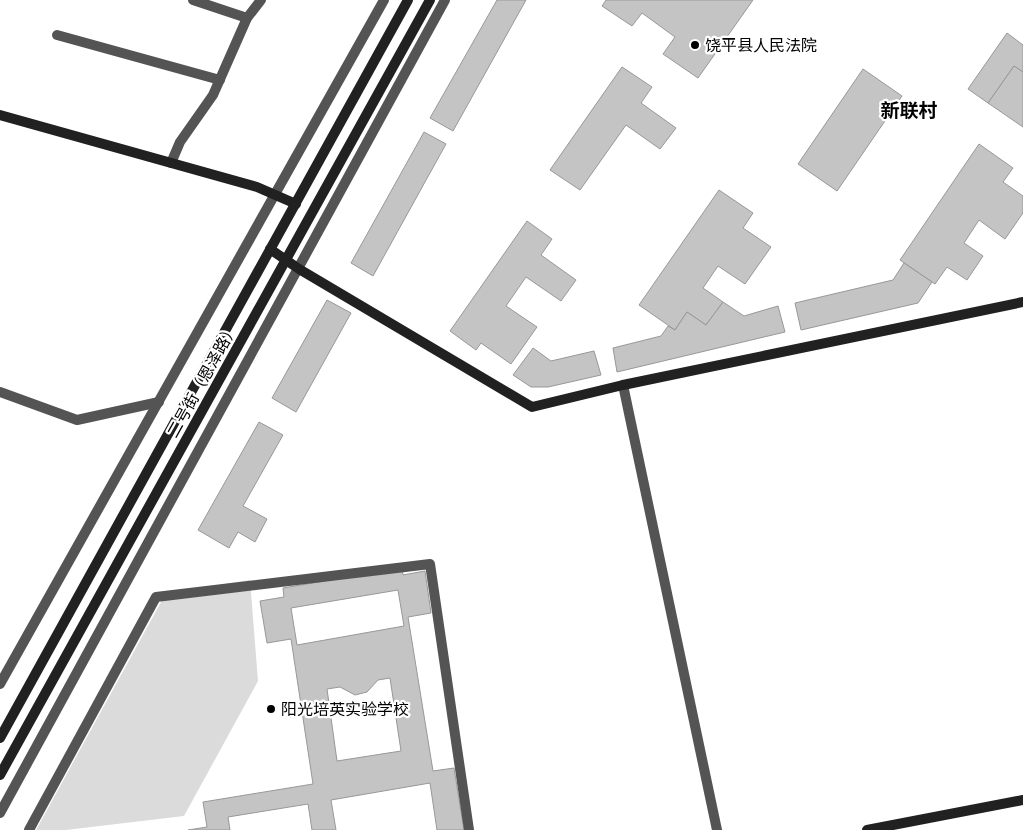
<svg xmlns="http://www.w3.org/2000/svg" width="1023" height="830" font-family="'Open Sans','Noto Sans SC',sans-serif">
  <rect width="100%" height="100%" fill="#fff"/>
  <path fill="#dbdbdb" d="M250,580L258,681L184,816L66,830H36L166,593Z"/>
  <g fill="#c4c4c4" stroke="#989898" fill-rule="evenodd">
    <path d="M497,0H526L453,131L430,118Z"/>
    <path d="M606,0H753L698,78L663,54L675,37L642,13L632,26L602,6Z"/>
    <path d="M1007,33L1023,45V72L1014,66L988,103L968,89Z"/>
    <path d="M1014,66L1023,72V127L988,103Z"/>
    <path d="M622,67L652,87L641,103L676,128L660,149L626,125L580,190L550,170Z"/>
    <path d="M863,69L902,96L837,191L798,164Z"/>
    <path d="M424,132L446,144L373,276L351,263Z"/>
    <path d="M979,144L1013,168L1003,182L1023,196V213L1005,239L979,220L964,243L983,256L967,280L947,267L935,284L900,260Z"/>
    <path d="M719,190L753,213L743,228L771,247L745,284L718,266L703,288L723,302L706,325L687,312L675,330L639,305Z"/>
    <path d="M527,221L552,239L541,255L576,280L561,301L526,277L506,306L537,327L511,364L481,343L476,350L450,331Z"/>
    <path d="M904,263L932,282L918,303L801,330L795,303L893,280Z"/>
    <path d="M327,300L351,313L296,412L272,398Z"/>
    <path d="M723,302L744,316L778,306L785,332L617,372L613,348L661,336L668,326L675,330L687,312L706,325Z"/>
    <path d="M533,348L551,361L594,351L601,375L548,387H531L513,375Z"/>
    <path d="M259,422L283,435L243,506L267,519L255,542L238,532L229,548L198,530Z"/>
    <path d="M402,568L403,575L425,571L431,613L408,617L433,771L454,768L464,830H437L430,783L331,800L336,830H312L308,804L228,817L230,830H188L207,827L203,802L313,784L291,639L267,643L260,601L284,597L283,588ZM398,590L404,626L297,645L291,608ZM390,678L401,751L337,761L327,689L340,687L355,695L367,692L378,680Z"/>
  </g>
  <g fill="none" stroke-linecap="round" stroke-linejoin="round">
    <g stroke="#545454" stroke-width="10">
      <path d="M57,35L220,80"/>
      <path d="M623,385L717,830"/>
      <path d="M0,684L384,0"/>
      <path d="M0,813L445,0"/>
    </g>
    <g stroke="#545454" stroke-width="10">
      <path d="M193,0L247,18"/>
      <path d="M171,163L180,142L213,95L247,18L261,0"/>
      <path d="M0,392L77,420L159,402"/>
      <path d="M29,830L156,597L430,564L469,830"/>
    </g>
    <g stroke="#212121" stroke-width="10">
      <path d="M0,115L257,187L296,204"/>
      <path d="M270,249L299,269L532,407L623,385L1023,302"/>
      <path d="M0,738L408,0"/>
      <path d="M0,775L430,0"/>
      <path d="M867,830L1023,800"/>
    </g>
  </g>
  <g fill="#000" stroke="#fff" stroke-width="2">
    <circle cx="695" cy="45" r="5"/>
    <circle cx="271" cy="709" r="5"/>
  </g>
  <g text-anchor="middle" stroke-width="4.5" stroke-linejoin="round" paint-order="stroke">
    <g font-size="16" fill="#000" stroke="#fff" text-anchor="start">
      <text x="705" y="51">饶平县人民法院</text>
      <text x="281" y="715">阳光培英实验学校</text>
    </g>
    <g font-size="16" fill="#000" stroke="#fff">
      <text transform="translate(202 380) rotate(-61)" y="6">二号街（恩泽路）</text>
    </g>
    <g font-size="19" font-weight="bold" fill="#000" stroke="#fff">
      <text x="909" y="117">新联村</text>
    </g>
  </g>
</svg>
